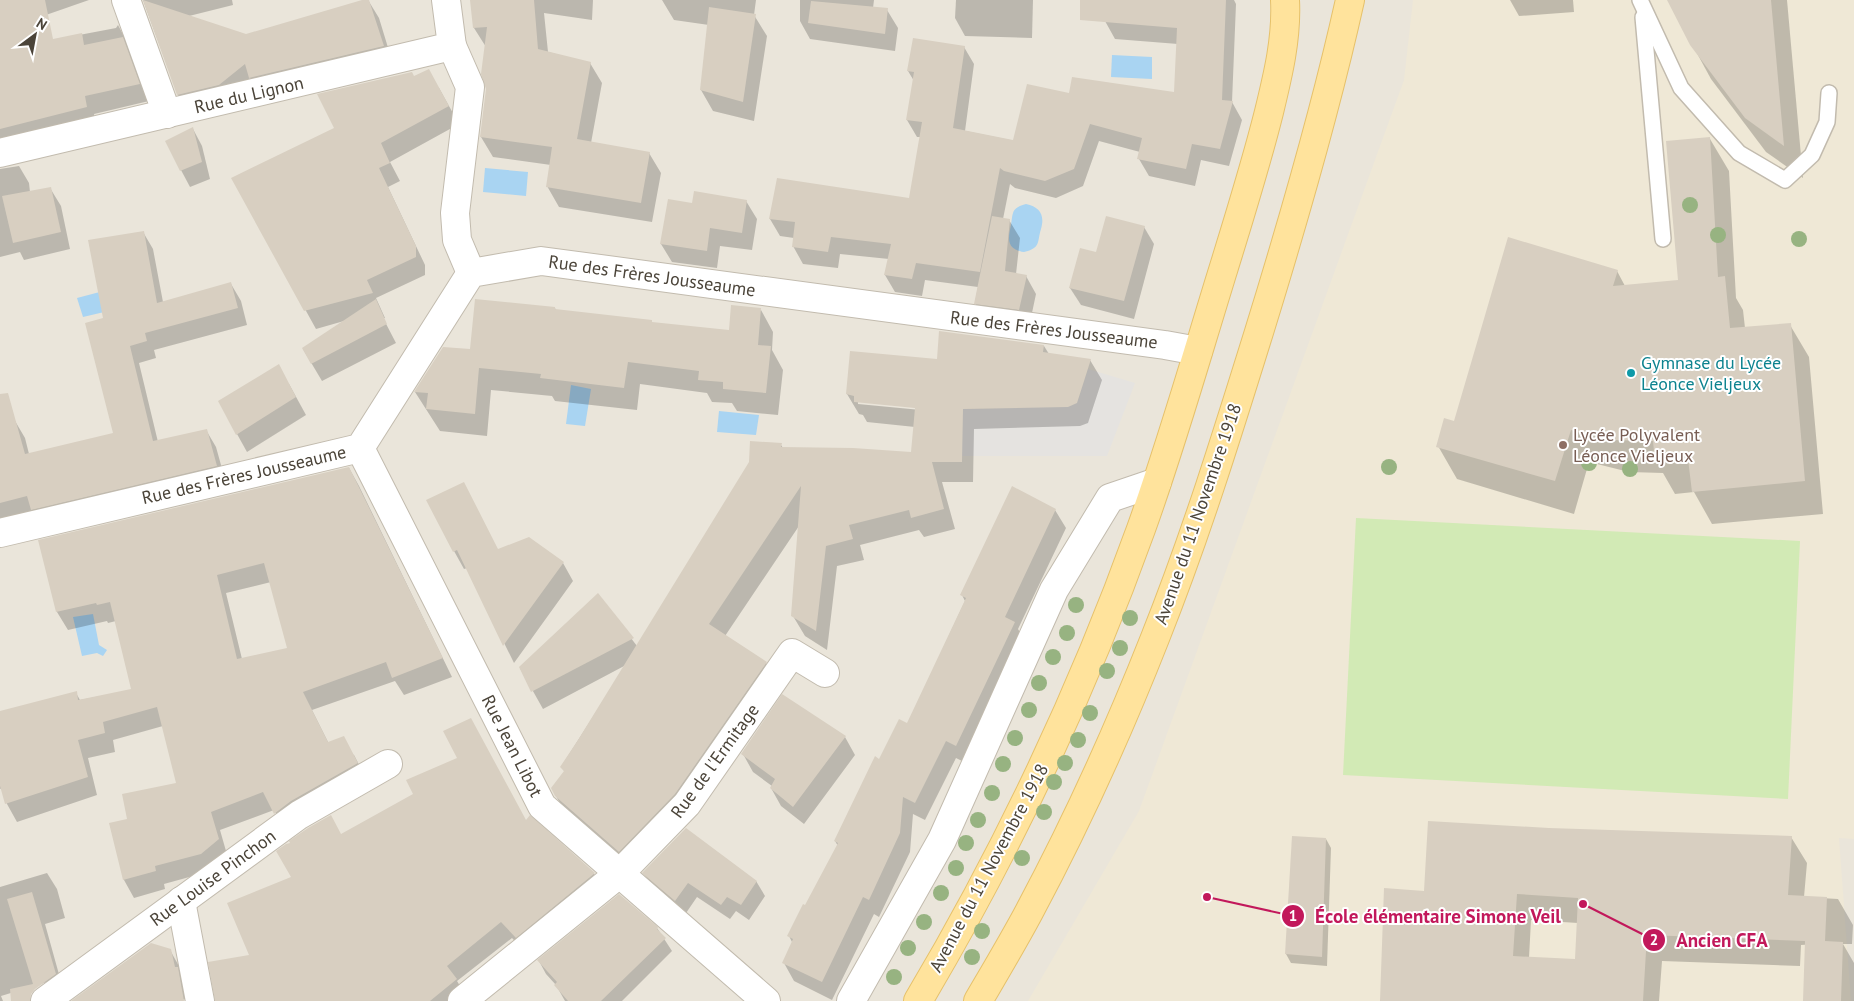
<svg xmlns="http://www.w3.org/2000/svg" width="1854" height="1001" font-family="'PT Sans',sans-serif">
  <rect width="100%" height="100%" fill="#f6f3ec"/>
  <rect fill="#eae5da" x="0" y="0" width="1854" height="1001"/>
  <path fill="#efe8d6" d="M1413,0H1854V839L1839,838L1851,1001H1028L1139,811L1404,80Z"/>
  <path fill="#d2eab5" d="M1356,518L1800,541L1788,799L1343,775Z"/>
  <path fill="#e5e3e0" d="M1088,369L1135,383L1107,456H962V409L1068,406L1074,404L1078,400Z"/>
  <g fill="#a9d4f2">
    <path d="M1112,55L1152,57V79L1111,77Z"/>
    <path d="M485,168L528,172L526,196L483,192Z"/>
    <path d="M1026,204C1040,207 1045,215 1041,229C1037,242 1041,248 1024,252C1006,249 1008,239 1011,225C1013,213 1011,208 1026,204Z"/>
    <path d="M111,289L117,309L83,317L77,298Z"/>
    <path d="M571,385L591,389L585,426L566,424Z"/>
    <path d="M719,411L759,415L756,435L717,432Z"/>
    <path d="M93,614L99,645L107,650L103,656L97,653L82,656L73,617Z"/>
  </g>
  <g fill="#0003" fill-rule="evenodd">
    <path d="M0,0H89L0,31Z"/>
    <path d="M143,0H232L233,5L189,16L246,35L368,0L379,18L393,64L260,96L250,78L227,103L188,113L178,95Z"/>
    <path d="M471,0H593L592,20L544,13L548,52L590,63L602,83L591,143L649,153L661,173L652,222L559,207L547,186L551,165L493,157L481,137L487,89L486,47L474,28Z"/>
    <path d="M662,0H756L754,15L767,36L754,121L713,111L701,90L709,25L674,20Z"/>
    <path d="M800,0H874L873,8L887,10L898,28L895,51L810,39L800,21Z"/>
    <path d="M956,0H1033L1032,38L965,36L955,18Z"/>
    <path d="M1107,0H1234L1236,4L1232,102L1242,120L1229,166L1201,160L1195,186L1149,176L1139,159L1140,152L1099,141L1083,186L1056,198L1015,188L1010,184L1003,219L1009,220L1020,238L1016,274L1026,276L1036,294L1029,327L986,321L975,303L978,287L925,280L922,296L895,292L885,275L889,259L840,254L838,268L803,264L793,246L794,238L780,236L770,219L910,200L921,137H917L907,120L914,81L908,71L964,47L974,64L965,131L1014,141L1070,95L1175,94L1178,44L1115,39L1105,21Z"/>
    <path d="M1510,0H1573L1574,12L1519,16Z"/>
    <path d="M1668,0H1787L1803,178L1766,152L1711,79Z"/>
    <path d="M118,25L127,42L149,101L94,114L96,124L0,159V50L116,28Z"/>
    <path d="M414,77L439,88L459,124L390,162L400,181L388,187L425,265V275L376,298L385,318H383L396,343L322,381L303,349L344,321L316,329L233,179L335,129Z"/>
    <path d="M193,129L202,146L210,179L190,187L181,170Z"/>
    <path d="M1710,139L1729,171L1736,298L1743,310L1745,328L1790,325L1809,357L1823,514L1712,524L1694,492L1675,494L1663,473L1629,472L1589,462L1574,514L1457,479L1438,446L1455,422L1617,271L1625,286L1679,281Z"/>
    <path d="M19,166L29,183L30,192L50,188L61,206L70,249L24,260L20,252L0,257V169Z"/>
    <path d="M746,201L757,219L752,250L720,246L717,268L672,262L661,244L693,204Z"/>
    <path d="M1144,227L1154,244L1134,319L1081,305L1070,288L1097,254Z"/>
    <path d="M143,232L153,249L163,302L231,284L241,301L247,325L154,350L156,358L139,363L158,442L206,430L216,447L226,483L0,522V425L15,421L25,438L29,454L115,434L105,319Z"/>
    <path d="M555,308L556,310L653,323L730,332L761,310L773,332L772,350L783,370L778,415L737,411L732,403L712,402L707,393L640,384L637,410L555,401L552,396L491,390L487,436L440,431L415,392L471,350Z"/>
    <path d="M1044,346L1049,354L1090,360L1102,380L1088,423L1080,426L974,429L973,482H942L955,529L924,537L919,530L860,545L864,560L837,566L827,650L805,636L793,616L799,526L725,636L766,663L778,683L631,871L568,817L556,796L565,772L561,767L626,665L543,709L520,668L598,595L637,646L781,445L783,448L912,454L915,427L867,422L863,415L859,414L847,394L938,360ZM858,401L921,408V410L858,404Z"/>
    <path d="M289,384L306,415L247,452L237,434Z"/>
    <path d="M349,468L359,486L452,677L404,695L395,681L312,710L329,744L354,755L368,782L286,831L274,810L220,830L228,858L211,871L164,884L165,889L134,898L124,880L110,824L129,820L177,784L163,726L113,740L115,752L88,758L97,795L17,822L7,804L2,788L0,789V713L76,693L80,700L133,690L116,621L108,623L107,621L68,630L57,612L40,541ZM271,582L289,649L242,659L226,593Z"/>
    <path d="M428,501L499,551L563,563L573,581L514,663L467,568L464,569L454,551Z"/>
    <path d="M1055,510L1066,528L1018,629L1025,641L966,763L956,758L925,820L913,814L910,852L879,917L874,914L832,1000L794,981L784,963L793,944L789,936L838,846L835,841L879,760L908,724L965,601L962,595Z"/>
    <path d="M845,737L855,755L804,824L781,806L771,788L772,786L753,772L743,754Z"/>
    <path d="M530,817L594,874L604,890L526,953L512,938L457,981L466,996L460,1001H220L251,956L292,878L342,835L526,822Z"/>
    <path d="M1549,829L1791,837L1807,863L1804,897L1838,899L1853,925L1852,944H1843L1854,963V1001H1823L1818,944L1801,945L1800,966L1662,961L1659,1001H1380L1425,892ZM1531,920L1578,923L1576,960L1529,958Z"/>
    <path d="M1326,839L1331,848L1327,966L1291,963L1286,954Z"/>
    <path d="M47,873L57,889L65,918L45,924L60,978L1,996L3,1001H0V887Z"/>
    <path d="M644,873L756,881L765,896L749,920L736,911L730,919L697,897L684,916L652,888Z"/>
    <path d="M657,928L672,951L622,1001H565L556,985L546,974L539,961Z"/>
    <path d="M170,950L180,968L186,999L175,1001H77Z"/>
  </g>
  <g fill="#d8cfc1" fill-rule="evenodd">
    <path d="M0,0H45L53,39L82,33L84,45L123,37L140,84L85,96L87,107L0,129Z"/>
    <path d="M143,0L246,34L362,0H369L384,46L249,78L245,64L219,85L177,95Z"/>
    <path d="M470,0H534L538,49L591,62L577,139L650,152L641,203L546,187L552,147L480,137L486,89L481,74L487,27L473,28Z"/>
    <path d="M1080,0H1226L1222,100L1233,101L1220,149L1192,144L1186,169L1137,159L1142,138L1090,124L1074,169L1045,181L1004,171L1000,168L980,272L916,263L912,279L884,275L891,244L831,237L828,252L792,247L795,222L769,219L777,178L909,198L922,122L906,120L914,72L907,71L913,38L965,46L953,128L1013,140L1027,84L1069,93L1072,77L1174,92L1177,28L1080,20Z"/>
    <path d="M1667,0H1771L1784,146L1745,118L1690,45Z"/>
    <path d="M811,1L888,8L885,34L808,23Z"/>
    <path d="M709,7L756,14L743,102L700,90Z"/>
    <path d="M429,69L449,106L381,143L390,163L379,168L416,246V257L367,280L373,293L304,311L231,178L334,128L317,94L412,72L414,76Z"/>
    <path d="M193,127L202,162L180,171L165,141Z"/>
    <path d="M1710,137L1718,277L1725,276L1730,328L1791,323L1805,481L1692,492L1688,459L1655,462L1653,441L1609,440L1571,430L1555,481L1436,447L1444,418L1454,421L1508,237L1618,270L1613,286L1678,280L1666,141Z"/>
    <path d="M51,187L61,232L13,243L2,196Z"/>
    <path d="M694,191L747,200L742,233L710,228L707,251L660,244L668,199L692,203Z"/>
    <path d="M992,216L1010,219L1005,271L1027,275L1019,310L974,304Z"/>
    <path d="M1106,216L1145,226L1124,301L1069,288L1080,248L1096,252Z"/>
    <path d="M144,231L157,303L231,282L238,308L145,333L147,341L130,346L153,441L207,429L217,466L31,510L27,496L0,503V394L8,393L25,454L113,433L85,323L103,318L88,240Z"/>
    <path d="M376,299L387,324L311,364L302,348Z"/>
    <path d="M475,299L555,307V309L652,320V322L729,330L731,305L761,308L758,345L771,346L766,393L723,389V382L698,380L699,371L628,362L624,388L540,378L541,374L479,368L475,414L426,409L428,393L414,392L443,347L470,349Z"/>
    <path d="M939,331L1044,345L1043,352L1091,359L1077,403L1068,407L963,409L962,462H932L944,509L911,518L909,510L849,525L853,539L826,546L816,631L791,616L801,486L709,624L767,662L675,794L619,852L555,796L551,788L564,771L560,767L578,740L749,462L750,441L782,443L781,447L853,448L911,452L915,408L854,402V396L846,394L850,351L937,359Z"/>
    <path d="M279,364L296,397L236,435L218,401Z"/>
    <path d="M349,467L443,658L392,678L386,662L303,692L328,742L344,736L358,763L291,801L274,814L263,792L211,812L219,839L201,854L155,866L156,871L123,880L109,823L127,819L122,794L176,783L157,707L103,722L105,733L78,740L88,777L5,804L0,786V711L77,691L78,700L131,689L110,602L97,605L96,603L56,612L38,540ZM264,563L287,648L237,659L217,575Z"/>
    <path d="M464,482L498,549L529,537L564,562L503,646L457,550L453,552L426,500Z"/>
    <path d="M1012,486L1056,509L1005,617L1015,622L956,746L946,741L915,803L903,797L900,833L869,900L863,897L822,982L782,963L793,939L787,936L803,904L805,905L838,843L834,841L875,756L879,759L899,719L907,723L966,598L960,595Z"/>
    <path d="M598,593L634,638L531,692L519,667Z"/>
    <path d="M782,694L846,736L793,807L770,788L775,779L741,754Z"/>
    <path d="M471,718L526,820L530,815L595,873L516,938L501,922L447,966L457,979L430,1001H215L208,962L249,955L227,903L291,877L276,851L286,844L290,843L289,841L308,828L331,815L341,834L413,794L406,780L457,758L443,731Z"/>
    <path d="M1428,821L1549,828L1792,836L1788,895L1827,897L1825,941L1843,942L1841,1001H1803L1805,941L1647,935L1643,1001H1380L1384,888L1424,891ZM1517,894L1578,898L1575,959L1513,956Z"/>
    <path d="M686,828L757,881L741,905L727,897L721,905L688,883L675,901L642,873Z"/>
    <path d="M1292,836L1326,838L1322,957L1285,954Z"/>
    <path d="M32,892L56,974L35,989L31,994L30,1001H11L10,989L33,984L7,899Z"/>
    <path d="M619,894L658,927L657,929L666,938L601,1001H568L554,985L557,982L537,960Z"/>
    <path d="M151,943L171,949L175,967H178L184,1001H71Z"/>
  </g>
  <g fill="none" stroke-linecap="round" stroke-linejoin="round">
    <g stroke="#c2bbae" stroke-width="18">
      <g id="lane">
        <path d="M1640,0L1681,88L1739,153L1785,180L1812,155L1827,122L1829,93"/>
        <path d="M1643,17L1663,239"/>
      </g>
    </g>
    <g stroke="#c2bbae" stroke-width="30">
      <g id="street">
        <path d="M126,0L167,114"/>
        <path d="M452,46L470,87L455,213L457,240L471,273"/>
        <path d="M0,153L452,46L446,0"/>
        <path d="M360,448L542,806L766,1001"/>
        <path d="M0,533L360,448L471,273L541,261L1165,345L1198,351"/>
        <path d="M181,901L200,1001"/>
        <path d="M45,1001L299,815L388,764"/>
        <path d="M462,1001L620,873L687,804L792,653L825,673"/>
        <path d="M851,1001L942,840L1054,590L1110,498L1157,482"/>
      </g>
    </g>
    <g stroke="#e6c16a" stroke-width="30">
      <g id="primary">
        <path d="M918,1001C1007,851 1082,693 1141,529C1172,443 1197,354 1224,267C1240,215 1256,164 1269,112C1278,75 1287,38 1285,0"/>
        <path d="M978,1001C995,972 1013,942 1029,912C1076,824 1118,732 1155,638C1195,538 1227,435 1259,332C1293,222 1325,113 1350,0"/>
      </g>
    </g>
    <use href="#lane" stroke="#fff" stroke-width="15"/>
    <use href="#street" stroke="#fff" stroke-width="28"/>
    <use href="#primary" stroke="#ffe39c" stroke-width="28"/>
  </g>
  <g fill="#97b381">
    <circle cx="1690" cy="205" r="8"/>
    <circle cx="1718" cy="235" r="8"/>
    <circle cx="1799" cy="239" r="8"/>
    <circle cx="1589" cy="463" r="8"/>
    <circle cx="1389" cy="467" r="8"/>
    <circle cx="1630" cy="469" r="8"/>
    <circle cx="1076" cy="605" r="8"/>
    <circle cx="1130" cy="618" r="8"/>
    <circle cx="1067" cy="633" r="8"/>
    <circle cx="1120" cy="648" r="8"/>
    <circle cx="1053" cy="657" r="8"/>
    <circle cx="1107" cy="671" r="8"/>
    <circle cx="1039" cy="683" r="8"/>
    <circle cx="1029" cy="710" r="8"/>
    <circle cx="1090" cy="713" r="8"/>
    <circle cx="1015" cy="738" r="8"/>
    <circle cx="1078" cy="740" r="8"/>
    <circle cx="1065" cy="763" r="8"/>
    <circle cx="1003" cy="764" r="8"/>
    <circle cx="1054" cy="782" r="8"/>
    <circle cx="992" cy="793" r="8"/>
    <circle cx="1044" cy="812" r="8"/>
    <circle cx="978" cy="820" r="8"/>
    <circle cx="966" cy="843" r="8"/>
    <circle cx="1022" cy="858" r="8"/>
    <circle cx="956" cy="868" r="8"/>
    <circle cx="941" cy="893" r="8"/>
    <circle cx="924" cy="922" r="8"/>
    <circle cx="982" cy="931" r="8"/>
    <circle cx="908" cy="948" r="8"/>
    <circle cx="972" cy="957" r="8"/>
    <circle cx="894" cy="977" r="8"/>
  </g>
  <circle fill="#0f9aa8" stroke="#fff" stroke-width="2" cx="1631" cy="373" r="5"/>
  <circle fill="#8d6e63" stroke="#fff" stroke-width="2" cx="1563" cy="445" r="5"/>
  <g text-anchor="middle" stroke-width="4" stroke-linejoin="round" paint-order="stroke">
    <g font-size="18" fill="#4b4439" stroke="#fff">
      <text transform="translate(249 95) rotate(-13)" y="6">Rue du Lignon</text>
      <text transform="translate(652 276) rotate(8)" y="6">Rue des Frères Jousseaume</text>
      <text transform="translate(1054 330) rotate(7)" y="6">Rue des Frères Jousseaume</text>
      <text transform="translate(244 475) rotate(-13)" y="6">Rue des Frères Jousseaume</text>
      <text transform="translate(1198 514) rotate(-71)" y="6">Avenue du 11 Novembre 1918</text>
      <text transform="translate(512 746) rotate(63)" y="6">Rue Jean Libot</text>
      <text transform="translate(715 761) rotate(-54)" y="6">Rue de l'Ermitage</text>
      <text transform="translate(989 868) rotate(-62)" y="6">Avenue du 11 Novembre 1918</text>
      <text transform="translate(213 878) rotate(-36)" y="6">Rue Louise Pinchon</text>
    </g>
    <g font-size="18" fill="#0d838f" stroke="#fff" text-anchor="start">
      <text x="1641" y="369">Gymnase du Lycée<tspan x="1641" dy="21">Léonce Vieljeux</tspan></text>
    </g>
    <g font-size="18" fill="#785e54" stroke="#fff" text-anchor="start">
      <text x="1573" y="441">Lycée Polyvalent<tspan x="1573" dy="21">Léonce Vieljeux</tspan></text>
    </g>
  </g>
  <path fill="none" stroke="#c2185b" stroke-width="2" d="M1207 897L1293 916M1583 904L1654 940"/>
  <g fill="#c2185b" stroke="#fff" stroke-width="2">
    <circle cx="1207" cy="897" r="5"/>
    <circle cx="1583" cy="904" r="5"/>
    <circle cx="1293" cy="916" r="12"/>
    <circle cx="1654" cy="940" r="12"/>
  </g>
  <g font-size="15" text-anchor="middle" font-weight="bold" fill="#fff">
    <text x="1293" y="921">1</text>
    <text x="1654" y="945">2</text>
  </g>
  <g font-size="19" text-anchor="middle" font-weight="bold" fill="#c2185b" stroke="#fff" stroke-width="4" stroke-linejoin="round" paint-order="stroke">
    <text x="1438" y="923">École élémentaire Simone Veil</text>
    <text x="1722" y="947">Ancien CFA</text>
  </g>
  <g transform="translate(35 35) rotate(32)" stroke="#ffffff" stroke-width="4" paint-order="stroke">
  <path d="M0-4L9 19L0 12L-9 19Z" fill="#4b4439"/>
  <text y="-8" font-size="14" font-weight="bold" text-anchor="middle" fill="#4b4439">N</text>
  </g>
</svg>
